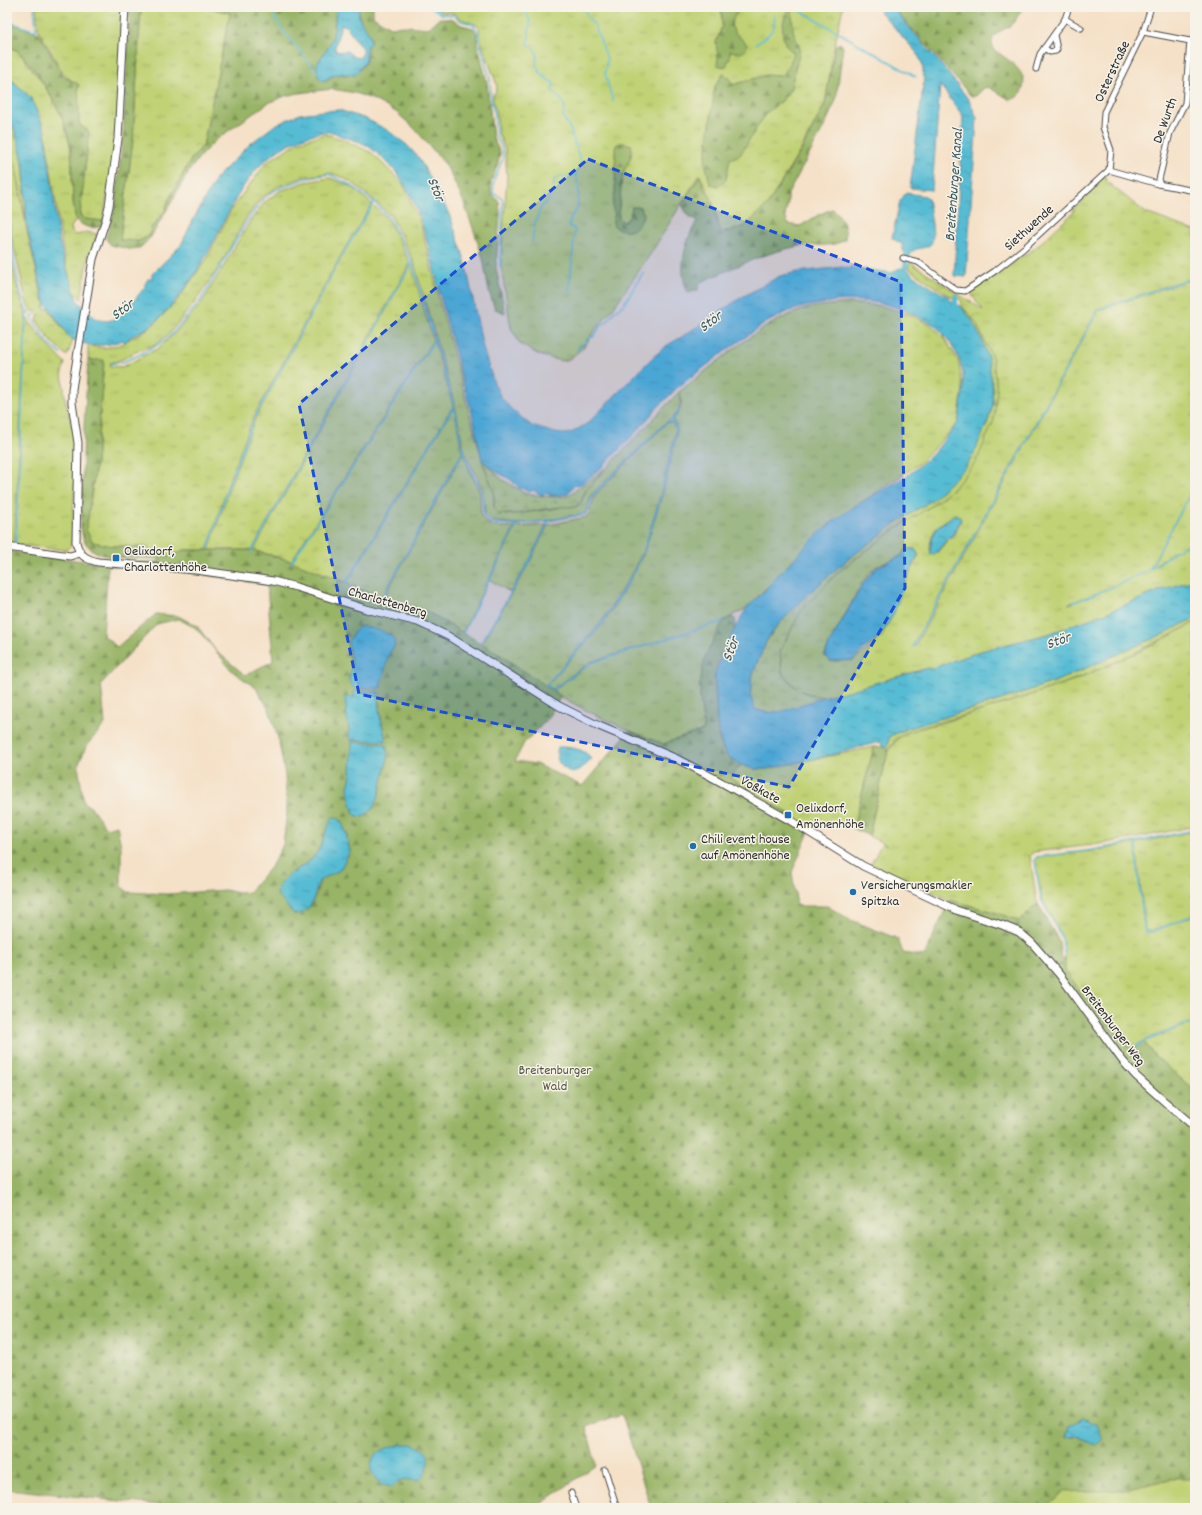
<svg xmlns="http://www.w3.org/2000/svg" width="1202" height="1515" font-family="Dekko,sans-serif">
  <defs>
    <pattern id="grass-tufts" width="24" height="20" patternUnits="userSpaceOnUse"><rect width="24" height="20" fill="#c0d275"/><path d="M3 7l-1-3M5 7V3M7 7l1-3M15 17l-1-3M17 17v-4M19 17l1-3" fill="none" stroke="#a5b465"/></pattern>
    <pattern id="forest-firs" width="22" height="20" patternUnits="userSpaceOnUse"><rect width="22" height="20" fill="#98b466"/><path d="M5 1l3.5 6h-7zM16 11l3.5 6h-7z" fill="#7c9354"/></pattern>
    <pattern id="wetland-marsh" width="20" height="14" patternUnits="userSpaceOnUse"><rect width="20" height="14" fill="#c0d275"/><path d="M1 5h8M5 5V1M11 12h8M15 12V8" fill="none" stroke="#a5b465"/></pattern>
    <pattern id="water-ripples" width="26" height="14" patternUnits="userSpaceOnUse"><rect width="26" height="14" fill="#56bcd4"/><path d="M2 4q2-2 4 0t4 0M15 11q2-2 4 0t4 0" fill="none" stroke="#4799ac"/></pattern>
  </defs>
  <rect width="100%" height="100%" fill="#f7f3e8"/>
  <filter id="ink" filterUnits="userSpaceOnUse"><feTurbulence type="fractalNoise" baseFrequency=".025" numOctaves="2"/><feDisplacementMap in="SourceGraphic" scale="8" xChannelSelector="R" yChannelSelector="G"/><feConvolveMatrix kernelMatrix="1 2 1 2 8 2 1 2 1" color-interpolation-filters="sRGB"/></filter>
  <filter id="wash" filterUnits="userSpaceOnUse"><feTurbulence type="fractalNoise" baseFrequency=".012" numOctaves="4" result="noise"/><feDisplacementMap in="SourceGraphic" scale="16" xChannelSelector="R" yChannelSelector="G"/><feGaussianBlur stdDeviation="0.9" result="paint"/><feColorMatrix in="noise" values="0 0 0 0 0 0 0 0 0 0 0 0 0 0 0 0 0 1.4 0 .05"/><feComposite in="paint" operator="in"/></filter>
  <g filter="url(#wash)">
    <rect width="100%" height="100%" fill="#f5e1c8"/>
    <g fill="url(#grass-tufts)" stroke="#767e50" fill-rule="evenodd">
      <path d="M36,7H121V68L117,138L103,221L85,219L80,215L89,132L79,124L78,84L65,76L38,29Z"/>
      <path d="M141,7H204L230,13L203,146L192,158L168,201L165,211L152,227L148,236L139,241L120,240L133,140Z"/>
      <path d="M433,7H843L833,53L825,104L800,151L768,204L759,214L745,226L731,230L720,232C717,211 710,193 699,175L651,253L611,311L597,327L584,347L569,359L562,361L539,355L520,344L511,328L501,266L507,176L505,149L498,133L497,116L493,101V95L496,91L497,85L480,39L479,28L477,25L461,19L454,13L443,12Z"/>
      <path d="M7,45L19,52L44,85L61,114L71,149L73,203L76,220L71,227L72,232L75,235L82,234L86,232L97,234L87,265L81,299L72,289L62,245L45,131L31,98L7,75Z"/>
      <path d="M325,134L342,139L372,153L403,184L421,225L440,303L482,460L494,492V507L506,515L553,509L564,506L576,507L581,502L586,490L679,392C683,403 678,417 666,422L592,494L585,514L549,521L516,524L492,521L485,514L483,490L464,450L455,405L413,260L391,216L375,201L354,184L340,176L329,173L304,177L277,187L261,198L246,218L221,264L195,302L169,334L155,345L135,352L121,360L110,363V366L122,367L157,349L174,334L201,304L251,220L265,202L280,191L306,182L330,178L352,187L372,204L345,248L253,418L230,478L207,550H184L168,557L145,547L113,546L93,543L86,530L96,464L104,361L88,360V346L104,348L119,345L151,327L176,302L206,260L232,208L267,162L298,142Z"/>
      <path d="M7,139L16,167L26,227L43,300L46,305L43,307L45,310L48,308L61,327L73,340L67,356L49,339L37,321L39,314L36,311H31L27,304L11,234L10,206L7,194Z"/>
      <path d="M1105,176L1107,182L1146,213L1195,231V281L1186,280L1177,282L1098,309L913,645L915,646L1099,310L1186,281L1195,283V484L1149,570L1121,583L1068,604L1073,603C1098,593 1123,584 1147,571C1164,563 1175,547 1195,543V580L1161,590L1106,613L1048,634L981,651L933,668H928L844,692L823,697L812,695L798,690L782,673L780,651L801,611L839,571L897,528L931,506L955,487L997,390L992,357L975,321L961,305L962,301L955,295L954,299L908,268L910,262L983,310L970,292L1034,249L1073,213L1074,209L1098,186L1097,183ZM954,514L960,516L961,521L952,538H949L936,554H931C928,546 932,532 938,526C943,521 950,519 954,514ZM906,549H915L919,555L903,587L893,615L880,638L853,661H830L824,656L829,644L862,583L875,567L900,556Z"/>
      <path d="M373,205L389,221L410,263L252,550H209L232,480L255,419L346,249Z"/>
      <path d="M7,223C10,253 14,286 26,313L14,545L7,543Z"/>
      <path d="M411,265L433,340L291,561L254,550Z"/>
      <path d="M849,303L881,306L909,314L931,325L943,336L958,360L963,387L958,423L920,463L832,522L812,540L747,608L723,621L700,685L704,730L663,744C625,729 587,713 552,691L591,663L685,633L590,662L553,689L547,685L604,623L632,577L645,550L663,493L678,429L673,420C681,413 684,401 679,392C716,364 762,321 806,309C820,305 835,305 849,303Z"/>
      <path d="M26,317L45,342L65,363L62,372L65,398L77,448L71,546L66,550L16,545Z"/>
      <path d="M434,341L453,406L346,582L292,562Z"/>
      <path d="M454,407L462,452L382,598L347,583Z"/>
      <path d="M671,422L676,429L661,493L644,549L630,576L602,621L545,686L482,644L531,560L548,525L587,517L595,495L667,423Z"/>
      <path d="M463,453L471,474L480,492L481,516L485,521L492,526L514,528L462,633L426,611L383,599Z"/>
      <path d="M1195,486V542L1172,552L1150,569Z"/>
      <path d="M546,525L530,559L510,592L490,580L516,527Z"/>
      <path d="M1195,622V826L1136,838L1092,845L1033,852L1030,856L1036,898L1038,904L1019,921L1001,914L950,900L871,864L882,843L887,845L869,836L888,751L898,738L910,731L951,720L1019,699L1080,678L1149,647Z"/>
      <path d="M874,747L853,828C837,819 828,823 811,827L730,778L741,765L754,769H767Z"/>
      <path d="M1195,831V914L1152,931H1146L1145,929L1136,843Z"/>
      <path d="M1135,843L1144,930L1146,932H1152L1195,915V1021L1149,1038L1131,1048L1093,1007L1065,971V958L1062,938L1042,899L1035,860L1037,857L1093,851Z"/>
      <path d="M1195,1022V1091L1155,1056L1144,1042Z"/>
    </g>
    <g fill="url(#forest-firs)" stroke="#627048" fill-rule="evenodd">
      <path d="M130,7H141L133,140L120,240L139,241L148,236L152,227L165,211L168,201L192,158L203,146L230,13L204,7H337C334,17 336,27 333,38C328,52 317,56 317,72L326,81C342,66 352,85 365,63C368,57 365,53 367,48C368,45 369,42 371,39C366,26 357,22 359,7H373V16L390,27L406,26L428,28L440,18L453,19L461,25L473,28L478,35L477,42L487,83L493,138L500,153L498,163L491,182V194L499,201L500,214L496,267L505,313L495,309L489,292L483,259L473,228L462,198L446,165L414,128L396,112L374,100L355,93L332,89L299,93L285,96L268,103L217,139L201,155L191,168L151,237L140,248L129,249L111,245L106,239L115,207L123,136Z"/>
      <path d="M721,7H739V10L734,17L731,25L735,33L747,44L745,51L740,53L730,51V58L725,67L717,65L718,58L716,42L722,26Z"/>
      <path d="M893,7H1025C1018,13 1018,17 1014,22C1005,32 988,31 993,49C1005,58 1031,72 1022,90C1020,95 1018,97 1013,99H1009L988,87L984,88L976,96H971Z"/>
      <path d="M789,8H792L793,30L800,49L791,88L782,101L766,113L740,155L730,159L726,180L719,186L710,184L705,162L715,86L723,74L729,77L732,84H736L766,75L780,76L787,69L794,53C791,50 786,47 785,43C780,32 783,17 789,8Z"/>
      <path d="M7,22L39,33L64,77L78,84L79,124L89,132L80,215L85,219L103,221L101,226C90,230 85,227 76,220C71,197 73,173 71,150C67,118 42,76 20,53C17,50 11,47 7,45Z"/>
      <path d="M840,43L843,47L836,100L824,127L788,194V202L785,216L788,224L800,226L820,214L832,209C842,215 847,228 845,239C836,248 812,244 800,246C764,252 732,269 699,283L698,290L688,293C680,276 682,255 689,237C691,231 695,226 697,220L689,217L682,205L700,175L704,187L711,198L720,232L732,231L745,226L768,204L801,151L825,104L835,46Z"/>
      <path d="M620,143H625L631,145C634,154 629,161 625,169C620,182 621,199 618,213L619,218L623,222C629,220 631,213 632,207H640L644,214L639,224L633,230C621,231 608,230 615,214C610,206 614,201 615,193C615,179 616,164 615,149L616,145Z"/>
      <path d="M88,360H104L96,464L86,530L93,542L113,546L145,547L168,557L184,550H252L291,561L346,582L383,599L426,611L493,650L561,696L547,720L524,743L515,761L536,764L582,786L629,731L663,744L704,730L700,699V685L702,672L705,657L723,621L731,617L735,619C737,638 717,656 715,673C713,681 715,690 716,698C716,715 716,747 730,759C734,761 738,763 741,765L730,778L811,827L792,872L797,906H827L851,920L898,939L903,953L924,956L950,900L1001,914L1019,921L1038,904L1059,942L1061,958H1065V971L1093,1007L1131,1048L1133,1049L1144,1042L1155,1056L1195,1091V1479H1170L1125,1490L1063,1492L1046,1508H651L622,1414L586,1426L596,1465L535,1508H187L7,1489V551L98,563L156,562L162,559C140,556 98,564 85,542C82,537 82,532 81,527L84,427ZM108,566L169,569L267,585L273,661L245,675L216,651L197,626L178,616L156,614L117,647L103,635ZM178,619L194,627L207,640L232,671L256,688L269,709L278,738L285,775L287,812L283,845L272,865L249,892L239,893L225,890L167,894L128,892L121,886V847L117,825L106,828L92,808L84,803L78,766L87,745L105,724L101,684L157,624ZM361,626L390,635L395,645L389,654L381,682L349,680L352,665L351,655ZM353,691L378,697L385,740H350L348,718L354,698ZM352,743L382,785L373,809L354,814L348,787L351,776ZM336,817C346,823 347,840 350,851L340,870L320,880L316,895L307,909L291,911L284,901L291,873L310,861L318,852L332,818ZM1078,1422C1092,1423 1095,1423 1100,1436L1093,1443L1075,1435L1066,1437L1069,1427ZM392,1446L428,1457L427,1469L419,1479H403L398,1481L374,1457L382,1450Z"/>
      <path d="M874,747H884L888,751L869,836L853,828Z"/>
    </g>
    <g fill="url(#wetland-marsh)" stroke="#767e50">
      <path d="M7,117C27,147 24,187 26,222L16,167L7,138Z"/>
      <path d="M961,305L975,321L992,357L997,390L994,420L976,462L955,487L931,506L897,528L839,571L801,611L780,651L782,673L798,690L812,695L823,697C802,705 777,719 755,709L751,698L752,686L751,679L764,645L779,624L809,593L847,560L896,523L932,500L944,489L987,424L993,405L992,383L972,320L961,307Z"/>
      <path d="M482,460L503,480L526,494L553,497L568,496L605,468L586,490L581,502L575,507C550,505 524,516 498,514L494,507V492Z"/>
      <path d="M1195,618V622C1158,642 1120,661 1080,677C1025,699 967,714 910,731L897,738L888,750L885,747L888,745L889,737L892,735L909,728L1001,700L1059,680L1161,635Z"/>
    </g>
    <path fill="#c0d275" stroke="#767e50" d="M1170,1479H1195V1508H1046L1063,1492L1125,1490Z"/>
    <g fill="url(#water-ripples)" stroke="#407480" fill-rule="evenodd">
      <path d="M337,7H359C356,24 370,27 371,42L366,48V61L355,75L342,74L334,75L323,81L318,77L317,64C321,55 329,49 332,39C336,28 334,17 337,7ZM341,25H344L346,26L359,45L363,48V53L359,58L354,57L347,51L339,52L335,50V47Z"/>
      <path d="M876,7H892L945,69L969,100L977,118L966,277L954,276L963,116L940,85L932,190L910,188L924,79L922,63L917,53Z"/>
      <path d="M7,76L31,98L45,131L59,240L63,257L77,300L93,316L99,320L106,321L112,320L118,317L123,314L145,287V284L148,279H152V274L181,245L192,222L217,177L250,144L275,125L300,114L322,111L339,110L366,119L387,130L407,145L418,157L437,190L450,216L465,260L483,348L494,383L501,397L511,409L532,426L555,433L564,434L571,433L588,423L650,360L666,346L683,336L742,297L780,276L798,272L843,267L849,269L850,267L892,273C897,269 900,267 906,269C910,271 913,275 916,277C927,285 937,291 949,297L950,301H953L961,307L972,320L981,338L988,357L992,383L993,405L987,424L973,455L965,468L932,500L896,523L847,560L809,593L779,624L768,638L757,663L751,679L752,686L751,698L755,709L760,711L768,713L783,711L823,697L844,692L928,668H933L981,651L1048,634L1106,613L1161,590L1195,580V618L1161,635L1059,680L1001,700L909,728L892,735L889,737L888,745L883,747L881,743L879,742L831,755L767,769H754L741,765L729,758L723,748L720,738L717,723L715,673L733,632L747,608L765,590L780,573L812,540L832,522L855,506L907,476L932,455L958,423L964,387L963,373L959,358L949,341L942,332L933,324L902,309L885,304L874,302L850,300L835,301L808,306L789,311L767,322L728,349L678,387L656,409L638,430L601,468L581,484L573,486L568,494L551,496L546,493L542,495L533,490L529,492L522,488H519L510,479L497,472L482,460L472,413L458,365V362C451,336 444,310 437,283C425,231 415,176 366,145C359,141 351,139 344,137C340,136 336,133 333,132C322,131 310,135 300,139C239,163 228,224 195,274C183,292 168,312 150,326C144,331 135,333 129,338C128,340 127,341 125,342L123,340C105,347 86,348 69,337L44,300L27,227L24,164L13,125L7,116Z"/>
      <path d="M906,193L925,196L928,198C929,207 935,235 932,242C928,251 911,245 910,256H906L902,247L903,245L892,238L900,201Z"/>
      <path d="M954,514L959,516L961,520L951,537H949L935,554H931C929,546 933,532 939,526C943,522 950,519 954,514Z"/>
      <path d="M907,549H915L918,555L903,587L893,615L880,637L865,648L853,660L830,661L825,656L829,644L863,584L876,568L901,556Z"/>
      <path d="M361,626C367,627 390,632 393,638C394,640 394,642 395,645L389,654L380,688H353L349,680L352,665L348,642L354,632Z"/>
      <path d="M353,691L379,692C376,705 383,727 386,741L350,740C349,724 345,711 345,696L354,698Z"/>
      <path d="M352,742L386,744L388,758L378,798L373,809L363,817L357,816L354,814L349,796L348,787L351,776Z"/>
      <path d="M558,747C568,747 586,748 591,759L586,765L573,773C561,768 554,761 558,747Z"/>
      <path d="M336,817C346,823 347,840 350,851L340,870L320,880C313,893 315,912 295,915L277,895C277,876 300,870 311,860C322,849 325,832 332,818Z"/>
      <path d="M1083,1418L1088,1420L1091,1423L1096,1424L1100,1436L1103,1439L1096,1445L1075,1435L1066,1437L1069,1427Z"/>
      <path d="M412,1444C416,1446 422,1448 426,1452C432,1459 426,1477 418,1480C415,1481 414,1480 411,1480C402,1478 398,1481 392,1487L382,1485C378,1481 372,1475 371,1470C368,1448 397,1444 412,1444Z"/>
    </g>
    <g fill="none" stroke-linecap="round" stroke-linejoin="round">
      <g stroke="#56bcd4" stroke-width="1.5">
        <path d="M269,7L272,10L278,24L317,72"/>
        <path d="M431,7L442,14L454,15L461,21L473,24L479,34V39L490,80L491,100L495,116L496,136L502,148L503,158L494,180L493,194L501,197L503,200L500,267"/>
        <path d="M524,7L530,21L528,44C531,47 535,49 537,53C538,57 536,60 536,63C538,73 546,80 554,83L552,91L559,97L565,107L563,117L570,129L581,163L576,174L579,191L577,209L571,217L569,226L575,229L569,293"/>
        <path d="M583,7L589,19L595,26L607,59L605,73L613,102"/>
        <path d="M768,7L769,8"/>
        <path d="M794,7L916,77"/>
        <path d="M7,21L36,31L34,7"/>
        <path d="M756,44C768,36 777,30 774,14"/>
        <path d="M7,205C10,237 14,272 24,304C25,308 29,313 31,317"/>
        <path d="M532,242L535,223L541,207L547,202L552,192L554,180L560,176L568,178L575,175"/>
        <path d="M44,308L49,304"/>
        <path d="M37,313L31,317L48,343L61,354"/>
        <path d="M577,350L581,345L586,343L587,339L594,336L601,325L608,321L614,312L624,304L643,273"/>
        <path d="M111,364L123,362L139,355L156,346L171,335L199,303L249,218L263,199L274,191L283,187L305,179L329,174L352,186L374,202L389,218L412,262L454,406L463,451L472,473L482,491L484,516L491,523L516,525L585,514L593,495L667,422L675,417L680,408"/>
        <path d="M672,421L677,429L662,493L644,550L631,577L603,622L546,685L553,689L591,663L723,621"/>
        <path d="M16,544L26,317L28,311"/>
        <path d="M208,549L231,479L254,419L346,249L374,202"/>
        <path d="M251,553L412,262"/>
        <path d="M291,563L435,339"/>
        <path d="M1150,568L1195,485"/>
        <path d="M346,584L454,406"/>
        <path d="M381,600L463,451"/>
        <path d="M1073,603C1098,593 1123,583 1147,571C1164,562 1175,547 1195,542"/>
        <path d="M463,633L516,525"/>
        <path d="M481,643L530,560L549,521"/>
        <path d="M912,648L1099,309L1186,280L1195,282"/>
        <path d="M1135,843L1144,929L1146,932H1152L1195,914"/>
        <path d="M1065,956L1062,938L1041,899L1035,860L1037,857L1093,850L1195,830"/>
        <path d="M1133,1048L1149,1039L1195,1021"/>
      </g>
      <g stroke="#56bcd4" stroke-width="5">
        <path d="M904,274L907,257"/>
        <path d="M955,309L956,296"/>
      </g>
    </g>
  </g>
  <g filter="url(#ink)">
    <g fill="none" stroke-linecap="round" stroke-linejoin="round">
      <g stroke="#494643" stroke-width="7">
        <g id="street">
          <path d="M1065,19L1081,28"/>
          <path d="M1143,32L1190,41L1195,39"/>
          <path d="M1044,48L1050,52L1056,51L1057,49L1054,35"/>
          <path d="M1036,69L1040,54L1065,19L1069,7"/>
          <path d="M1109,170L1111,150L1103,127L1104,112L1143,32L1151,7"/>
          <path d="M1109,170L1158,184L1195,191"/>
          <path d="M1158,184L1170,133L1185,103L1190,41"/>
          <path d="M903,258L918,262L956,290L965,291L995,271L1024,248L1109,170"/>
          <path d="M605,1470L617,1508"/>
          <path d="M571,1493L576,1508"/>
        </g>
      </g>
      <g stroke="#494643" stroke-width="9">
        <g id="secondary">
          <path d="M125,7L118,139L109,206L106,219L93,259L72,389V403L78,443L76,542C79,555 85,559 98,562L196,570L273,581L296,587L366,609L418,622L448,636L559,706L599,726L677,759L710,776L791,821L863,866L956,910L1002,925L1019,932L1032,943L1059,974L1122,1060L1136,1076L1165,1102L1195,1127"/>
          <path d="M7,547L70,556L80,553"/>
        </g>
      </g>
      <use href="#street" stroke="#fff" stroke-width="5"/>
      <use href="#secondary" stroke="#fff" stroke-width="7"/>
    </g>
  </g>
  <path fill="#1d4ed8" fill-opacity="0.2" stroke="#1d4ed8" stroke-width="3" stroke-dasharray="8 5" stroke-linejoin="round" d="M588,159L901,282L905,588L789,787L359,694L299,404Z"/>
  <g fill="#1f6fb2" stroke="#f7f3e8" stroke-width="1.5">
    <rect x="112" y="554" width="8" height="8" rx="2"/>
    <rect x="784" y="811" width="8" height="8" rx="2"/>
    <circle cx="693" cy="846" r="4"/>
    <circle cx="853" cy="892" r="4"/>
  </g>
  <g text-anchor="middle" stroke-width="3" stroke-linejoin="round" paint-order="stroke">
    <g font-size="14" fill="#2b2b2b" stroke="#f7f3e8">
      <text transform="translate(1111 71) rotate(-65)" y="5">Osterstraße</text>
      <text transform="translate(1164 120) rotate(-70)" y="5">De Wurth</text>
      <text transform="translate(1028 227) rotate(-42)" y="5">Siethwende</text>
      <text transform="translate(388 601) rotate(16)" y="5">Charlottenberg</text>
      <text transform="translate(761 789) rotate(29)" y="5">Voßkate</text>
      <text transform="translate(1114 1025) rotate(53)" y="5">Breitenburger Weg</text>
    </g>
    <g font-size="14" fill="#2b2b2b" stroke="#f7f3e8" text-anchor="start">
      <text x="124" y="555">Oelixdorf,<tspan x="124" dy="16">Charlottenhöhe</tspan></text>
      <text x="796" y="812">Oelixdorf,<tspan x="796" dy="16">Amönenhöhe</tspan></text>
      <text x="701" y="843">Chili event house<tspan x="701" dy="16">auf Amönenhöhe</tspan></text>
      <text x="861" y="889">Versicherungsmakler<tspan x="861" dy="16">Spitzka</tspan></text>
    </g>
    <g font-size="14" fill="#50553e" stroke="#f7f3e8">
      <text x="555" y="1074">Breitenburger<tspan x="555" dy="16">Wald</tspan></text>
    </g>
    <g font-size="15" font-style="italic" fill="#38565e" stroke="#f7f3e8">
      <text transform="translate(953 185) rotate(-86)" y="5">Breitenburger Kanal</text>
      <text transform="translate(437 189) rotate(68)" y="5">Stör</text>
      <text transform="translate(122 309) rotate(-37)" y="5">Stör</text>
      <text transform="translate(710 321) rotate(-37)" y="5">Stör</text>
      <text transform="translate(1058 640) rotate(-20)" y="5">Stör</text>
      <text transform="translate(730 649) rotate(-69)" y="5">Stör</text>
    </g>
  </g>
  <rect width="1202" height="1515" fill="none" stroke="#f7f3e8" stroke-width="24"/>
</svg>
